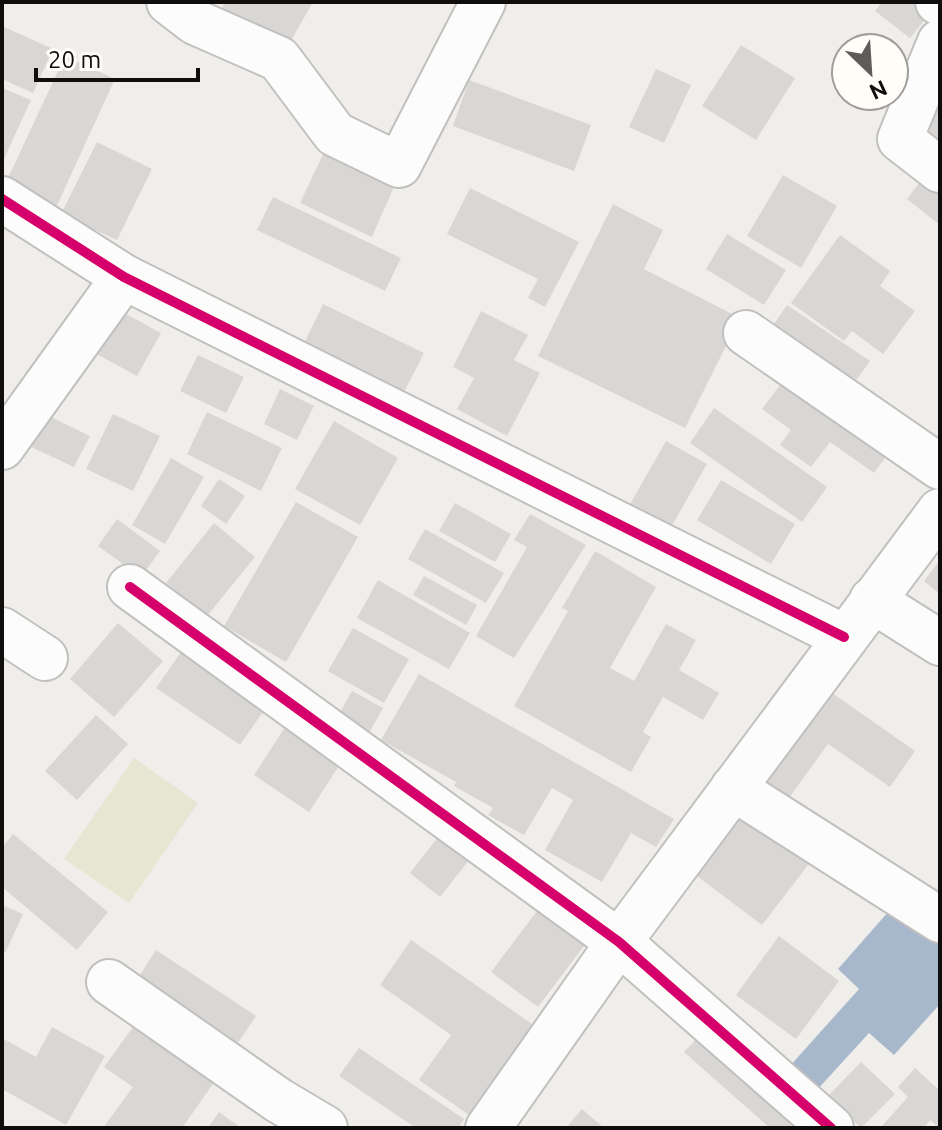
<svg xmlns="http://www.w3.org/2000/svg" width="942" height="1130" font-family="Ubuntu,sans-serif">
  <rect width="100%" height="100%" fill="#f0eeeb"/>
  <path fill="#e5e7d3" d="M134,758L198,803L129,903L64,859Z"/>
  <path fill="#a7b7cc" d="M896,903L940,943V1004L894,1055L869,1033L816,1091L789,1067L859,989L838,969Z"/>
  <g fill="#d9d7d5">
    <path d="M225,2H313L284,53L218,15Z"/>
    <path d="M882,2H918L931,12L910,38L875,11Z"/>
    <path d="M2,26L53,49L33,93L2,79Z"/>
    <path d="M741,45L795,78L756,140L702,106Z"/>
    <path d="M65,56L115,79L52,216L2,191Z"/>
    <path d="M656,69L691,85L664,143L629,127Z"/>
    <path d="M469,80L591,125L574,171L453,126Z"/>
    <path d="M2,88L31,100L2,163Z"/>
    <path d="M940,99V144L918,125Z"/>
    <path d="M97,142L152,169L117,240L61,214Z"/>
    <path d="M326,148L397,180L372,237L300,203Z"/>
    <path d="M929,170L940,179V225L907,199Z"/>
    <path d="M783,175L837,206L801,268L747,236Z"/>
    <path d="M470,188L579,242L545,307L528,298L538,279L447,234Z"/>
    <path d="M273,197L401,258L385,291L257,230Z"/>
    <path d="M613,204L663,230L644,269L740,318L685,428L538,356Z"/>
    <path d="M727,234L786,270L764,305L706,269Z"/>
    <path d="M840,235L890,271L880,286L915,311L883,354L852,331L844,341L791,303Z"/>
    <path d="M323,304L424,353L401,398L301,350Z"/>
    <path d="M787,305L870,361L849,390L767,334Z"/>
    <path d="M115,308L161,333L137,376L91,351Z"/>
    <path d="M481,311L528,335L514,360L540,373L507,436L457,409L474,378L453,367Z"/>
    <path d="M198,355L244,377L226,413L180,391Z"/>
    <path d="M783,381L887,455L874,473L830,442L811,467L780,445L791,430L762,409Z"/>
    <path d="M280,389L314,406L297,440L264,424Z"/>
    <path d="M714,408L827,487L802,522L690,443Z"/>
    <path d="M207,412L282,448L261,491L187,454Z"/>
    <path d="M43,413L90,436L74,467L27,445Z"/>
    <path d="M113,414L160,436L133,491L86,469Z"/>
    <path d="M334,421L398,458L360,525L295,489Z"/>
    <path d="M666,441L707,464L666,536L625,513Z"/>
    <path d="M171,458L204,477L165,544L132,525Z"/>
    <path d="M219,479L245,496L226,524L201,506Z"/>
    <path d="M721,480L795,524L771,564L697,520Z"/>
    <path d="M296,502L358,537L286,662L224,626Z"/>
    <path d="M455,503L511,534L495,562L439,531Z"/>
    <path d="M530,514L586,545L514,658L476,636L527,547L514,540Z"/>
    <path d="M117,519L160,551L141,577L98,546Z"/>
    <path d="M214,523L255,557L207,616L166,583Z"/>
    <path d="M425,529L504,573L486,603L408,559Z"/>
    <path d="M595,551L656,587L610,668L634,681L666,624L696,640L679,670L719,693L703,720L663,697L643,732L651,737L631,772L514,706L568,611L562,608Z"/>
    <path d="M940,560V594L924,581Z"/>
    <path d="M424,576L477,605L466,625L413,595Z"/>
    <path d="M378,580L470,633L449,669L357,618Z"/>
    <path d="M118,623L163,661L114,717L70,679Z"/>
    <path d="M353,628L409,659L384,703L328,671Z"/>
    <path d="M185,646L269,703L240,745L156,688Z"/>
    <path d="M419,674L674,819L656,847L631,833L602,882L545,850L573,800L552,788L524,835L488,815L493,808L454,786L456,782L381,740Z"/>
    <path d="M825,688L915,751L890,787L828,744L784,805L756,785Z"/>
    <path d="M352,691L383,708L367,736L337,718Z"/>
    <path d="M96,715L128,744L77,800L45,771Z"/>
    <path d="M289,721L344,758L309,812L254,775Z"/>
    <path d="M738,798L815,856L762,925L685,867Z"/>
    <path d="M443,831L473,855L440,897L410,873Z"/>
    <path d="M13,834L108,912L77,950L2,887V848Z"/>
    <path d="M543,903L590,938L538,1007L491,972Z"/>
    <path d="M2,905L23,914L5,953L2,952Z"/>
    <path d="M779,936L839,981L796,1039L736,995Z"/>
    <path d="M411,940L532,1024L469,1115L419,1080L451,1035L380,985Z"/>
    <path d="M156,950L256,1016L233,1050L133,986Z"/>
    <path d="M141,1016L222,1071L182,1128H103L133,1087L104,1067Z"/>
    <path d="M52,1027L105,1056L66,1125L2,1089V1038L36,1057Z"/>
    <path d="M704,1031L800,1115L788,1128H770L684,1052Z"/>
    <path d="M359,1048L464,1119L458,1128H416L339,1076Z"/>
    <path d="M861,1062L895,1094L861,1128L828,1096Z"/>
    <path d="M915,1068L940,1091V1128L930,1120L924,1128H880L908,1097L898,1087Z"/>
    <path d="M582,1109L604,1128H566Z"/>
    <path d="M219,1112L241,1128H208Z"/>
  </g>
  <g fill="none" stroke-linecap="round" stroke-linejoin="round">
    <g stroke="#c1c0be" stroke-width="48">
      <g id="minor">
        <path d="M169,2L195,22L279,59L335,134L399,165L483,2"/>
        <path d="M938,2L940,3"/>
        <path d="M940,42L900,139L940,170"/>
        <path d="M2,199L124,277L844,637"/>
        <path d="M746,333L940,467"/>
        <path d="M2,447L124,277"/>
        <path d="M130,587L619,942L831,1128"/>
        <path d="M872,600L940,643"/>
        <path d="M2,630L45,658"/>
        <path d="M733,788L940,920"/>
        <path d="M109,982L278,1100L325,1128"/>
        <path d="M488,1128L619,942L940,511"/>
      </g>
    </g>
    <use href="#minor" stroke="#fdfcfc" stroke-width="44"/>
    <g stroke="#fffdf8" stroke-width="15">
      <g id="cycleway">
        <path d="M2,199L124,277L844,637"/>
        <path d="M130,587L619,942L831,1128"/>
      </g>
    </g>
    <use href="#cycleway" stroke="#d6006c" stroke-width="10"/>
  </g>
  <rect width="942" height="1130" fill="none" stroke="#0f0e0c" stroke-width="8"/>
  <g transform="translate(870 72) rotate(155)"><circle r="38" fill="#fffdf8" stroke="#9f9d9a" stroke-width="2"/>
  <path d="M0-6L14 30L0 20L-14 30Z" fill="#5e5c5a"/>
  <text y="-12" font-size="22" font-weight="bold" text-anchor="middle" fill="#0f0e0c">N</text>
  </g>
  <path d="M36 68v12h162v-12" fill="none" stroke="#0f0e0c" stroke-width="4"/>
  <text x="48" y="68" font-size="24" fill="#0f0e0c" stroke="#fffdf8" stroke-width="6" paint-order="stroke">20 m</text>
</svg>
